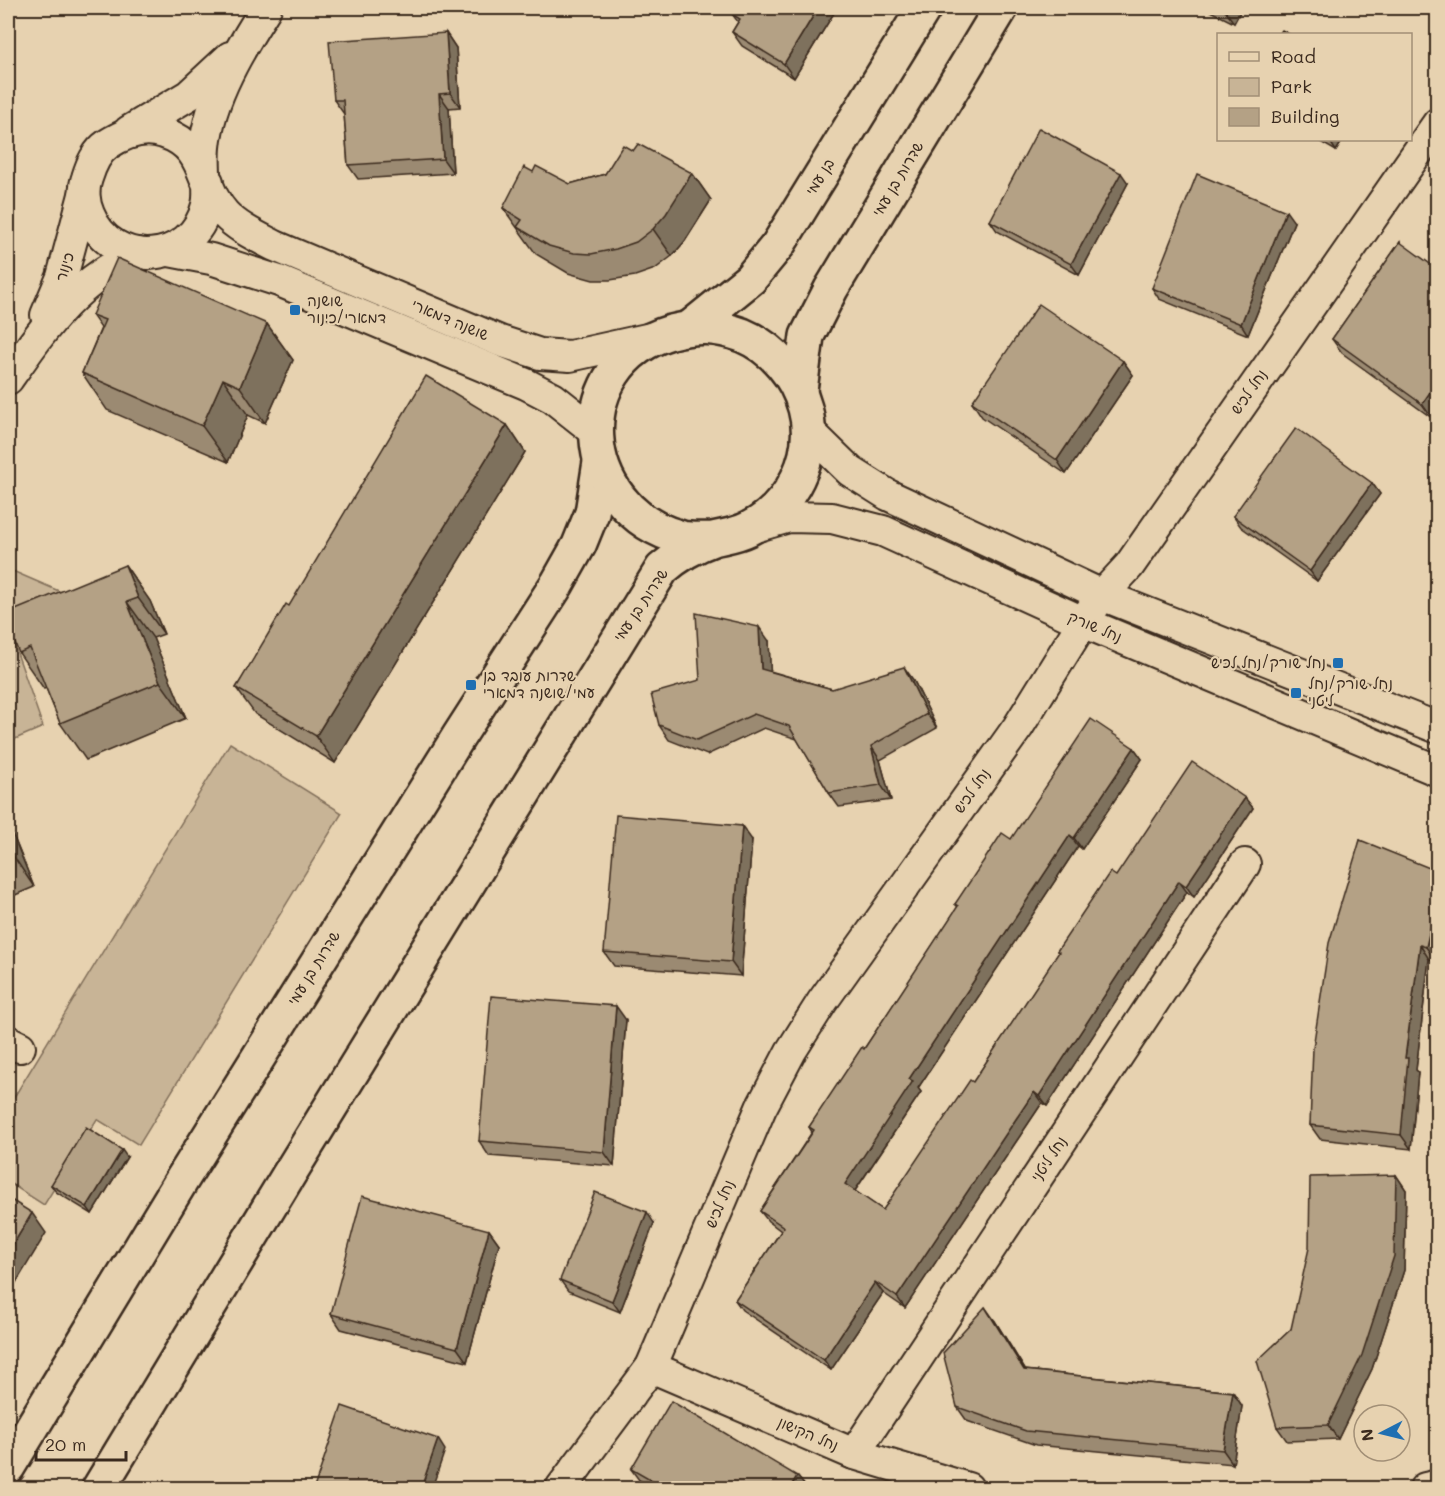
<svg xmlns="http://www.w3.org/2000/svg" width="1445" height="1496" font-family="Mali,'Playpen Sans Hebrew',sans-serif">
  <rect width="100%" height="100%" fill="#e7d2b0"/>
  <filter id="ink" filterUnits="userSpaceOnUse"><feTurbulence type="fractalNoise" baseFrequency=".0167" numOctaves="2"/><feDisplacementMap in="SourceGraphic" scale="12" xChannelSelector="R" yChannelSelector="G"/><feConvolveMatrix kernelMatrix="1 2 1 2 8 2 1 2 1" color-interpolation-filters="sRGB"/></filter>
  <g filter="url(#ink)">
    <g fill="#c8b496" stroke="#826f5a" stroke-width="1.5">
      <path d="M8,569L82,601L9,630L43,727L8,742Z"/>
      <path d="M230,743L342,813L139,1145L97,1119L44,1205L8,1182V1107Z"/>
    </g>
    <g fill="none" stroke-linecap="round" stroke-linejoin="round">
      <g stroke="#3b2a1e" stroke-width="34">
        <g id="minor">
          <path d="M129,131L189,95L230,57"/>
          <path d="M205,175C205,165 204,156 205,147C209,99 241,47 266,8"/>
          <path d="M208,182C208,189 209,198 207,205C193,266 112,271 89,214C84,203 83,189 87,178C91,165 96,152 108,144C125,133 144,126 164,133C208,147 199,186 225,214C238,228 258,237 275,246L500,341L540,354L570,356L656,337"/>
          <path d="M169,251L211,259L279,281L526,384L553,398L596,432"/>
          <path d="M46,315L62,277L84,195"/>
          <path d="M8,379C46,325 75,282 138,253"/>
          <path d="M809,431L850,471L888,495L1102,595L1438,728"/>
          <path d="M751,528L789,517L832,518L883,531L1083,622L1438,771"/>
          <path d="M8,1041L20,1047"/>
          <path d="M651,1367L854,1454L968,1488"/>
          <path d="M854,1454L1245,864"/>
          <path d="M561,1488L651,1367L761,1108L791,1051L822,1002L1018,727L1083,622L1102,595L1129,566L1438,123"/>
          <path d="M1425,1488L1438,1485"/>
        </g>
      </g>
      <g stroke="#3b2a1e" stroke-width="38">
        <g id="major">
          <path d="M692,326L750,279L778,245L924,8"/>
          <path d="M800,390L807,336L831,289L1001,8"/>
          <path d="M8,1467L183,1178L459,736L557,584L579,545L592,513L600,462"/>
          <path d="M99,1488L288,1176L662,569C678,555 693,546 713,539C725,536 736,535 748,529C791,508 818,455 805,408C796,375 773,348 742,335C717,326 697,325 671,332C566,363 574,510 682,538C691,540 703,539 713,539"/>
        </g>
      </g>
      <use href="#minor" stroke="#e7d2b0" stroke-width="30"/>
      <use href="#major" stroke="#e7d2b0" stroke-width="33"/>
    </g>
    <g fill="#9b8a72" stroke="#3b2a1e" stroke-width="1.5">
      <path d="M837,8L794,78L742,46L732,32L738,22L732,14Z"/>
      <path d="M1204,8H1242L1234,23Z"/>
      <path d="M446,33L456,48L460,107L449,108L453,173L358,179L348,165L344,114L334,100Z"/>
      <path d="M1317,140H1343L1336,151Z"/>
      <path d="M633,151L692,173L711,200L685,241L672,256L655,269L635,276L610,280H593L568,273L536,254L503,208L533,172L570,184L605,174Z"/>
      <path d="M1128,183L1079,275L997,231L990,221Z"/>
      <path d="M1294,222L1248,335L1159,299L1152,288Z"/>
      <path d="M1400,242L1432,418L1342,353L1332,339Z"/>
      <path d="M92,315L267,324L293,360L265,423L248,415L228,462L107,410L82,373L101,328Z"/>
      <path d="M1123,361L1133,375L1066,474L982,417L972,402Z"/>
      <path d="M507,425L525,452L335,763L255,714L236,688L289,606Z"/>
      <path d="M1372,483L1380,494L1317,581L1241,527L1233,516Z"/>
      <path d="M125,565L150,601L164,634L153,638L186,718L86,760L60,723L46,688L44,689L19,653Z"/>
      <path d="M769,641L770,671L832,689L914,681L937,728L880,760L891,800L839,807L829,793L797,739L764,728L707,755L669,740L659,725L700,680Z"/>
      <path d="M1134,748L1142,759L1082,849L1078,846L918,1088L921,1092L855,1191L883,1210L973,1082L1059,953L1057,951L1116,876L1245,798L1253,808L1194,897L1187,892L1047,1106L1042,1103L905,1308L883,1293L831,1370L742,1310L735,1300L781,1231L768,1221L760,1211L812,1132L809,1127L864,1049L958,907L955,904L1011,839Z"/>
      <path d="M8,792L11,802L8,804Z"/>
      <path d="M8,823L34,887L8,898Z"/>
      <path d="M752,840L741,976L614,966L604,952Z"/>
      <path d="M1360,840L1436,961L1429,959L1416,1070L1418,1072L1411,1149L1320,1139L1310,1125Z"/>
      <path d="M626,1020L614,1166L489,1156L479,1141Z"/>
      <path d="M127,1157L92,1214L56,1192L51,1185Z"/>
      <path d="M1396,1175L1406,1190L1404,1270L1372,1369L1338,1439L1287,1441L1277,1427L1291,1329Z"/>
      <path d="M654,1223L620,1312L568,1291L560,1280Z"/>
      <path d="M489,1230L499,1244L467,1362L341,1329L331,1314Z"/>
      <path d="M995,1321L1025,1370L1233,1392L1242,1406L1233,1464L1036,1445L967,1421L957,1407Z"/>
      <path d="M631,1469L797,1476L805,1486L803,1488H653L639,1480Z"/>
    </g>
    <g fill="#7e715d" stroke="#3b2a1e" stroke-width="1.5">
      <path d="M818,8H837L794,78L784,64Z"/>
      <path d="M1225,8H1242L1234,23L1224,9Z"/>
      <path d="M446,33L456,48L460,107L450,93Z"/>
      <path d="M439,94L449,108L453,173L443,159Z"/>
      <path d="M1329,140H1343L1336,151Z"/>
      <path d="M692,173L711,200L685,241L672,256L653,229Z"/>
      <path d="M1121,173L1128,183L1079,275L1071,264Z"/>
      <path d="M1286,211L1294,222L1248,335L1241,324Z"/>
      <path d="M267,324L293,360L265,423L240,387Z"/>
      <path d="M1123,361L1133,375L1066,474L1057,460Z"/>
      <path d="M223,379L248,415L228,462L202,426Z"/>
      <path d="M1437,382V410L1432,418L1422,404Z"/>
      <path d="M507,425L525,452L335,763L316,736Z"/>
      <path d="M1372,483L1380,494L1317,581L1310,571Z"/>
      <path d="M125,565L150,601L164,634L138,598Z"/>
      <path d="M127,602L153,638L186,718L160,682Z"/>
      <path d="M759,627L769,641L771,683L761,669Z"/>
      <path d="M904,667L914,681L937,728L927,714Z"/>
      <path d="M871,746L880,760L891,800L881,785Z"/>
      <path d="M1134,748L1142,759L1082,849L1074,838Z"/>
      <path d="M1245,798L1253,808L1194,897L1186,886Z"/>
      <path d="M8,823L34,887L8,848Z"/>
      <path d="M742,826L752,840L741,976L731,962Z"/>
      <path d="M1070,835L1078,846L918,1088L921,1092L852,1195L845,1184L909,1079Z"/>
      <path d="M1179,881L1187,892L1047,1106L1039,1096Z"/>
      <path d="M1437,898V956L1436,961L1426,947Z"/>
      <path d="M1420,945L1429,959L1416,1070L1418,1072L1411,1149L1401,1135L1405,1058Z"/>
      <path d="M616,1006L626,1020L614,1166L604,1152Z"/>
      <path d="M1034,1092L1042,1103L905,1308L897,1297Z"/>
      <path d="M122,1150L127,1157L92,1214L87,1207Z"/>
      <path d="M1396,1175L1406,1190L1404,1270L1372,1369L1338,1439L1328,1425Z"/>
      <path d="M647,1212L654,1223L620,1312L612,1301Z"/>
      <path d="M32,1213L46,1233L8,1296V1253Z"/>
      <path d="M489,1230L499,1244L467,1362L457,1348Z"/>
      <path d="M875,1282L883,1293L831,1370L824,1360Z"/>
      <path d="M985,1307L995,1321L1034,1384L1024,1370Z"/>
      <path d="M1233,1392L1242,1406L1233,1464L1223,1450Z"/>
      <path d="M438,1439L445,1450L432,1488H421Z"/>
      <path d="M797,1476L805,1486L803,1488H790Z"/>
    </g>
    <g fill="#b4a185" stroke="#3b2a1e" stroke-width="1.5">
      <path d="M736,8H818L784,64L732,32L740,19L732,14Z"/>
      <path d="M1282,30L1289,34H1279Z"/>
      <path d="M446,33L450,93L439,94L443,159L348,165L343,100H334L329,41Z"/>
      <path d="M1039,128L1121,173L1071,264L990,221Z"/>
      <path d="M638,144L692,173L666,214L653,229L636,242L616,249L591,254L574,253L549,246L517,227L522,220L503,208L524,167L533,172L536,166L570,184L605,174L623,145L633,151Z"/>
      <path d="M1197,174L1286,211L1241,324L1152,288Z"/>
      <path d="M1400,242L1437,269V382L1422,404L1332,339Z"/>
      <path d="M117,258L267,324L240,387L223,379L202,426L82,373L105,320L92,315Z"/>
      <path d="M1039,304L1123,361L1057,460L972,402Z"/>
      <path d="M426,376L507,425L316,736L236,688L286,604L289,606Z"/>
      <path d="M1296,428L1372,483L1310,571L1233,516Z"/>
      <path d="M125,565L138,598L127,602L160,682L60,723L30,648L19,653L8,626V613Z"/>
      <path d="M696,613L759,627L761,669L832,689L904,667L927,714L871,746L881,785L829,793L789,726L754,714L697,740L659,725L651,694L700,680Z"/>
      <path d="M1091,719L1134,748L1074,838L1070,835L909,1079L913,1081L845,1184L883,1210L970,1080L973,1082L1059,952L1057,951L1110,872L1116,876L1192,762L1245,798L1186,886L1179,881L1039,1096L1034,1092L897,1297L875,1282L824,1360L735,1300L784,1227L760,1211L814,1130L809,1127L862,1047L864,1049L958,906L955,904L1002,833L1011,839Z"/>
      <path d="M616,815L742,826L731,962L604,952Z"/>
      <path d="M1360,840L1437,871V898L1426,947L1420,945L1405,1058H1408L1401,1135L1310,1125L1313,1048L1329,943Z"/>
      <path d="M491,996L616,1006L604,1152L479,1141Z"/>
      <path d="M86,1127L122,1150L87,1207L51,1185Z"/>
      <path d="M1396,1175L1394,1256L1362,1355L1328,1425L1277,1427L1257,1361L1291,1329L1309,1248L1310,1177Z"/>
      <path d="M595,1192L647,1212L612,1301L560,1280Z"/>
      <path d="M362,1196L489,1230L457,1348L331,1314Z"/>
      <path d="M8,1198L32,1213L8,1253Z"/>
      <path d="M985,1307L1024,1370L1233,1392L1223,1450L1026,1431L957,1407L943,1353Z"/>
      <path d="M671,1401L797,1476L790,1488H664L631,1469Z"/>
      <path d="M342,1406L438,1439L421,1488H314Z"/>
      <path d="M845,1483L854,1488H842Z"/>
    </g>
  </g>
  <g fill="#1f6fb2" stroke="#e7d2b0" stroke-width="2">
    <rect x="289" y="304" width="12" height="12" rx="3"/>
    <rect x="1332" y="657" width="12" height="12" rx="3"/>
    <rect x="465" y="679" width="12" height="12" rx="3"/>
    <rect x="1290" y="687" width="12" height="12" rx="3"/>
  </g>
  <g text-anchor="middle" stroke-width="4.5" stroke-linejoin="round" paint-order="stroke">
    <g font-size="15" fill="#3b2a1e" stroke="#e7d2b0">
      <text transform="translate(820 177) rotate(-58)" y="5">בן עמי</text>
      <text transform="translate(898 179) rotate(-59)" y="5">שדרות בן עמי</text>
      <text transform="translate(65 267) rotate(-72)" y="5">כינור</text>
      <text transform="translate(450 320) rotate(23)" y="5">שושנה דמארי</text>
      <text transform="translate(1249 392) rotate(-55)" y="5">נחל לכיש</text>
      <text transform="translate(641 605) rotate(-56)" y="5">שדרות בן עמי</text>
      <text transform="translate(1095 627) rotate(23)" y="5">נחל שורק</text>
      <text transform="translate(972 791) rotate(-55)" y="5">נחל לכיש</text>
      <text transform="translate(314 968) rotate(-58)" y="5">שדרות בן עמי</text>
      <text transform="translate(1049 1159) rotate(-56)" y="5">נחל ליטני</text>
      <text transform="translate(720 1204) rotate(-67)" y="5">נחל לכיש</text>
      <text transform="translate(808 1434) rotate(23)" y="5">נחל הקישון</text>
    </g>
    <g font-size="15" fill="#3b2a1e" stroke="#e7d2b0" text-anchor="start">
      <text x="307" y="306">שושנה<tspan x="307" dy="17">דמארי/כינור</tspan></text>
      <text x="1326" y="668" text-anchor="end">נחל שורק/נחל לכיש</text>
      <text x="483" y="681">שדרות עובד בן<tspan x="483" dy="17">עמי/שושנה דמארי</tspan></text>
      <text x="1308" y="689">נחל שורק/נחל<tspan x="1308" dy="17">ליטני</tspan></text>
    </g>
  </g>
  <rect width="1445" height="1496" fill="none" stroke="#e7d2b0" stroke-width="30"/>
  <rect x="15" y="15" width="1415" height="1466" fill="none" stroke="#3b2a1e" stroke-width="2" filter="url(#ink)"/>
  <rect x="1217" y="33" width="195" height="108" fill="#e7d2b0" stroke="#a28f76" stroke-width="1.5"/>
  <rect x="1229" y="52" width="30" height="9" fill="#e7d2b0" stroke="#a28f76" stroke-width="1.5"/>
  <text x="1271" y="63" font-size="18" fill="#3b2a1e">Road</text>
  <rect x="1229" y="78" width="30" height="18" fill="#c8b496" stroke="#a28f76" stroke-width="1.5"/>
  <text x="1271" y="93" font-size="18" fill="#3b2a1e">Park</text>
  <rect x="1229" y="108" width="30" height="18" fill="#b4a185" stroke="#a28f76" stroke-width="1.5"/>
  <text x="1271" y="123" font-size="18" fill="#3b2a1e">Building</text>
  <g transform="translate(1382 1433) rotate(263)"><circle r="28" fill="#e7d2b0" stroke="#a28f76" stroke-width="1.5"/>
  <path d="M0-4.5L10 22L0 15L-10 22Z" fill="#1f6fb2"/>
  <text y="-9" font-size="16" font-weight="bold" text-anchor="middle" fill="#3b2a1e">N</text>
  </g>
  <path d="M36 1451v9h90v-9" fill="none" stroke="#3b2a1e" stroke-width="3"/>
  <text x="45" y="1451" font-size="18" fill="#3b2a1e" stroke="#e7d2b0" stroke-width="4.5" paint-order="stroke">20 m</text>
</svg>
